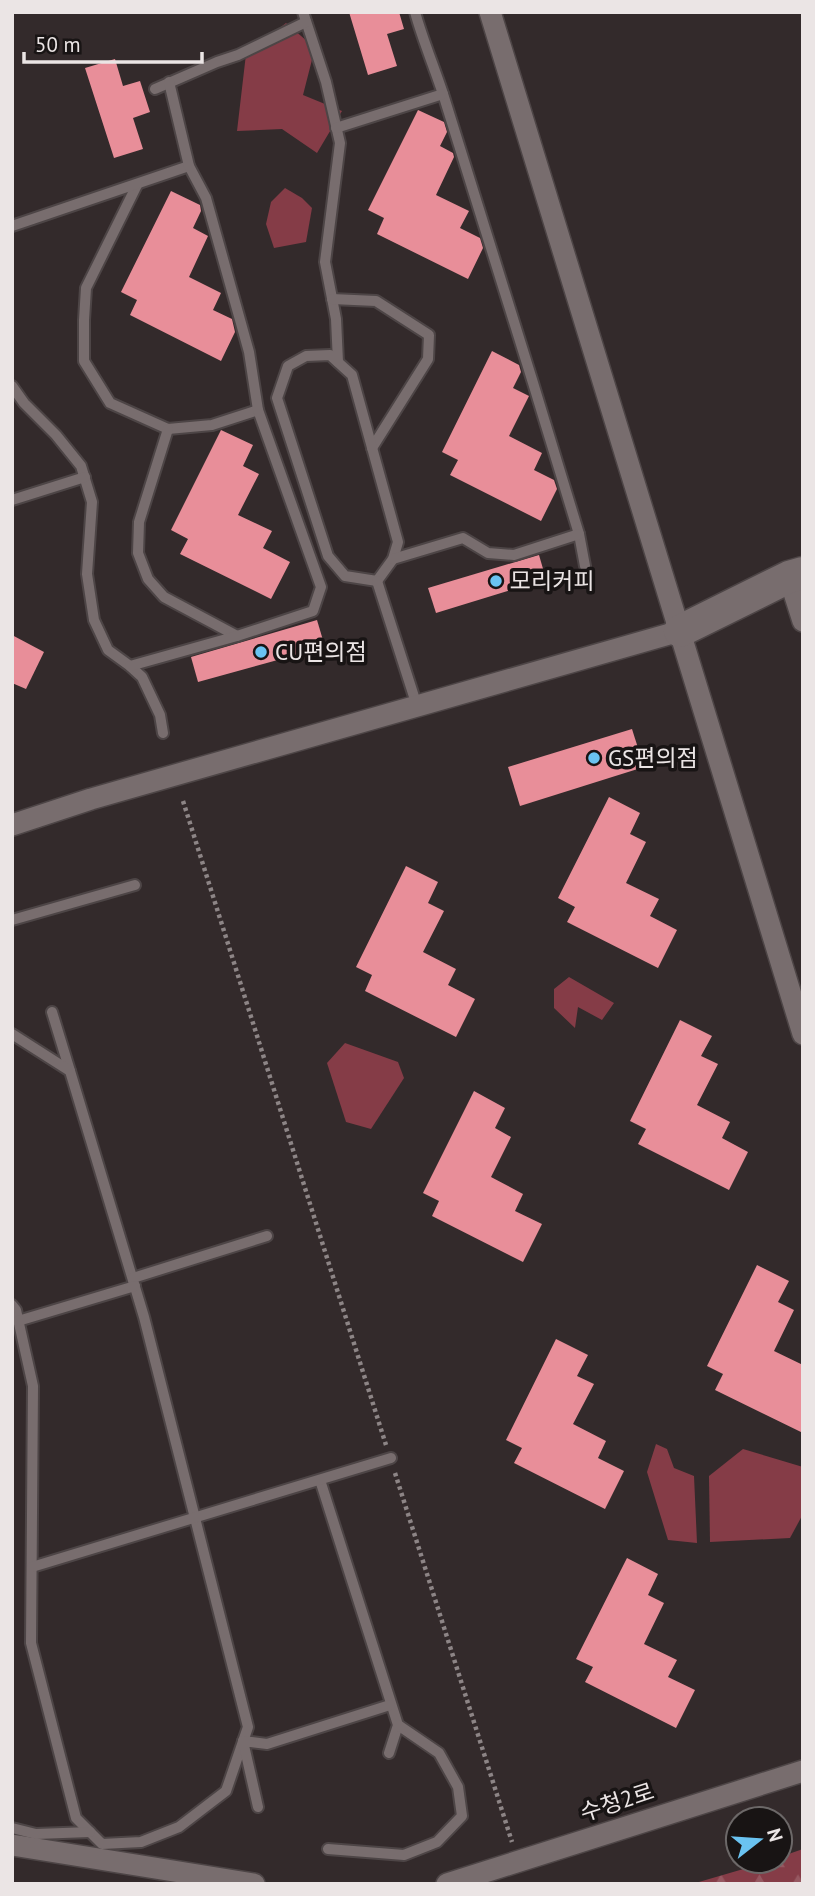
<svg xmlns="http://www.w3.org/2000/svg" width="815" height="1896" font-family="'PT Sans','Noto Sans KR',sans-serif">
  <defs>
    <pattern id="forest-firs" width="22" height="20" patternUnits="userSpaceOnUse" patternTransform="scale(1.75)"><rect width="22" height="20" fill="#853c47"/><path d="M5 1l3.5 6h-7zM16 11l3.5 6h-7z" fill="#965861"/></pattern>
  </defs>
  <rect width="100%" height="100%" fill="#332a2b"/>
  <g fill="#853c47">
    <path d="M286,23L315,48L303,95L342,111L317,153L282,129L237,131L246,54Z"/>
    <path d="M285,188L302,198L312,208L306,242L274,248L266,224L271,202Z"/>
    <path d="M569,977L614,1003L602,1020L578,1007L575,1028L554,1008V989Z"/>
    <path d="M345,1043L398,1062L404,1078L371,1129L346,1122L327,1063Z"/>
    <path d="M656,1444L667,1449L674,1468L694,1476L697,1543L668,1540L647,1472Z"/>
    <path d="M743,1449L803,1467V1514L790,1538L710,1542L709,1476Z"/>
  </g>
  <path fill="url(#forest-firs)" d="M803,1849V1884H692L771,1861H780V1857Z"/>
  <g fill="#e88e99">
    <path d="M349,12H399L404,29L387,34L397,66L368,75Z"/>
    <path d="M115,59L123,86L140,81L150,112L133,118L143,149L114,158L85,68Z"/>
    <path d="M418,110L444,122L447,132L440,146L453,153L454,157L436,195L469,211L460,228L480,238L483,248L468,279L377,234L384,218L368,210Z"/>
    <path d="M171,191L200,205L201,211L193,228L208,236L189,277L221,293L213,310L232,319L235,332L221,361L130,315L137,300L121,292Z"/>
    <path d="M492,351L519,365L521,372L513,388L529,396L509,436L542,453L534,470L554,480L557,489L541,521L450,475L458,460L442,452Z"/>
    <path d="M221,430L253,445L243,466L259,474L238,515L272,531L263,548L290,562L271,599L180,554L188,539L171,530Z"/>
    <path d="M539,555L546,579L436,613L428,588Z"/>
    <path d="M317,620L325,647L198,682L191,657Z"/>
    <path d="M12,635L44,652L26,689L12,683Z"/>
    <path d="M632,729L644,767L520,806L508,767Z"/>
    <path d="M609,797L640,813L630,834L646,842L626,883L659,899L650,916L677,930L658,968L567,922L575,907L558,898Z"/>
    <path d="M406,866L438,882L428,903L444,911L423,952L456,969L448,985L475,999L456,1037L365,991L372,975L356,967Z"/>
    <path d="M680,1020L712,1036L701,1056L718,1064L697,1105L730,1122L722,1138L748,1152L729,1190L638,1144L646,1129L630,1121Z"/>
    <path d="M474,1091L505,1108L495,1128L511,1137L491,1177L523,1194L515,1211L542,1224L523,1262L432,1216L439,1201L423,1193Z"/>
    <path d="M757,1265L789,1281L778,1302L794,1310L774,1351L803,1365V1433L715,1390L723,1374L707,1366Z"/>
    <path d="M556,1339L588,1355L577,1376L594,1384L573,1424L606,1441L598,1458L624,1471L605,1509L514,1463L522,1448L506,1440Z"/>
    <path d="M627,1558L658,1574L648,1595L664,1603L644,1644L677,1660L668,1677L695,1690L676,1728L585,1682L593,1667L576,1659Z"/>
  </g>
  <g fill="none" stroke-linecap="round" stroke-linejoin="round">
    <g stroke="#4d4546" stroke-width="14">
      <g id="lane">
        <path d="M303,12L326,82L340,143L325,262L336,319L338,362"/>
        <path d="M415,12C423,41 435,69 444,97C490,243 535,388 579,534L585,566"/>
        <path d="M155,89L217,62L238,55L306,22"/>
        <path d="M336,128L443,94"/>
        <path d="M137,185L86,288L84,320V361L110,403L168,429L212,425L258,410"/>
        <path d="M12,226L189,166"/>
        <path d="M332,299L376,301L429,335L428,359L372,448"/>
        <path d="M330,355L352,375L398,542L393,559L377,581L345,576L328,556L277,398L288,366L306,356Z"/>
        <path d="M12,386L24,403L56,435L81,466L92,502L87,574L94,620L108,650L130,666L142,677L160,715L163,733"/>
        <path d="M168,429L139,522L138,553L148,579L164,597L237,636"/>
        <path d="M12,500L85,477"/>
        <path d="M393,559L463,538L488,553L514,555L579,534"/>
        <path d="M377,581L417,706"/>
        <path d="M130,666L237,636L313,611L321,587L258,410L249,352L206,198L189,166L169,82"/>
        <path d="M12,920L135,885"/>
        <path d="M52,1012L70,1071"/>
        <path d="M12,1034L70,1071L144,1317L248,1727L226,1791L179,1827L141,1842L102,1844L76,1818L31,1643L33,1386L16,1310L12,1305"/>
        <path d="M133,1278L267,1236"/>
        <path d="M18,1321L135,1286"/>
        <path d="M320,1480L398,1725L389,1753"/>
        <path d="M32,1567L391,1458"/>
        <path d="M258,1807L243,1741L267,1744L390,1705"/>
        <path d="M12,1828L36,1834L90,1832"/>
        <path d="M328,1849L404,1855L437,1842L462,1816L458,1787L439,1753L398,1725"/>
      </g>
    </g>
    <g stroke="#4d4546" stroke-width="24">
      <g id="street">
        <path d="M490,12L803,1034"/>
        <path d="M789,577L803,621"/>
        <path d="M12,825L91,799L680,631"/>
        <path d="M12,1845L254,1884"/>
        <path d="M447,1884L803,1771"/>
      </g>
    </g>
    <g stroke="#4d4546" stroke-width="35">
      <path id="secondary" d="M680,631L789,577L803,573"/>
    </g>
    <g stroke="#8d8586" stroke-width="4.5" stroke-dasharray="3.5 3.5" stroke-linecap="butt">
      <path d="M183,801L386,1445"/>
      <path d="M395,1473L512,1842"/>
    </g>
    <use href="#lane" stroke="#786d6e" stroke-width="10"/>
    <use href="#street" stroke="#786d6e" stroke-width="21"/>
    <use href="#secondary" stroke="#786d6e" stroke-width="32"/>
  </g>
  <g fill="#6ac3f1" stroke="#181414" stroke-width="2.5">
    <circle cx="496" cy="581" r="7"/>
    <circle cx="261" cy="652" r="7"/>
    <circle cx="594" cy="758" r="7"/>
  </g>
  <g text-anchor="middle" stroke-width="7" stroke-linejoin="round" paint-order="stroke">
    <g font-size="23" fill="#ebe5e5" stroke="#181414" text-anchor="start">
      <text x="510" y="589">모리커피</text>
      <text x="275" y="660">CU편의점</text>
      <text x="608" y="766">GS편의점</text>
    </g>
    <g font-size="23" fill="#ebe5e5" stroke="#181414">
      <text transform="translate(617 1802) rotate(-18)" y="8">수청2로</text>
    </g>
  </g>
  <rect width="815" height="1896" fill="none" stroke="#ebe5e5" stroke-width="28"/>
  <g transform="translate(759 1840) rotate(73)"><circle r="33" fill="#181414" stroke="#6c6868" stroke-width="2"/>
  <path d="M0-5L12 26L0 18L-12 26Z" fill="#6ac3f1"/>
  <text y="-10" font-size="19" font-weight="bold" text-anchor="middle" fill="#ebe5e5">N</text>
  </g>
  <path d="M24 52v10h178v-10" fill="none" stroke="#ebe5e5" stroke-width="3.5"/>
  <text x="35" y="52" font-size="21" fill="#ebe5e5" stroke="#181414" stroke-width="5" paint-order="stroke">50 m</text>
</svg>
